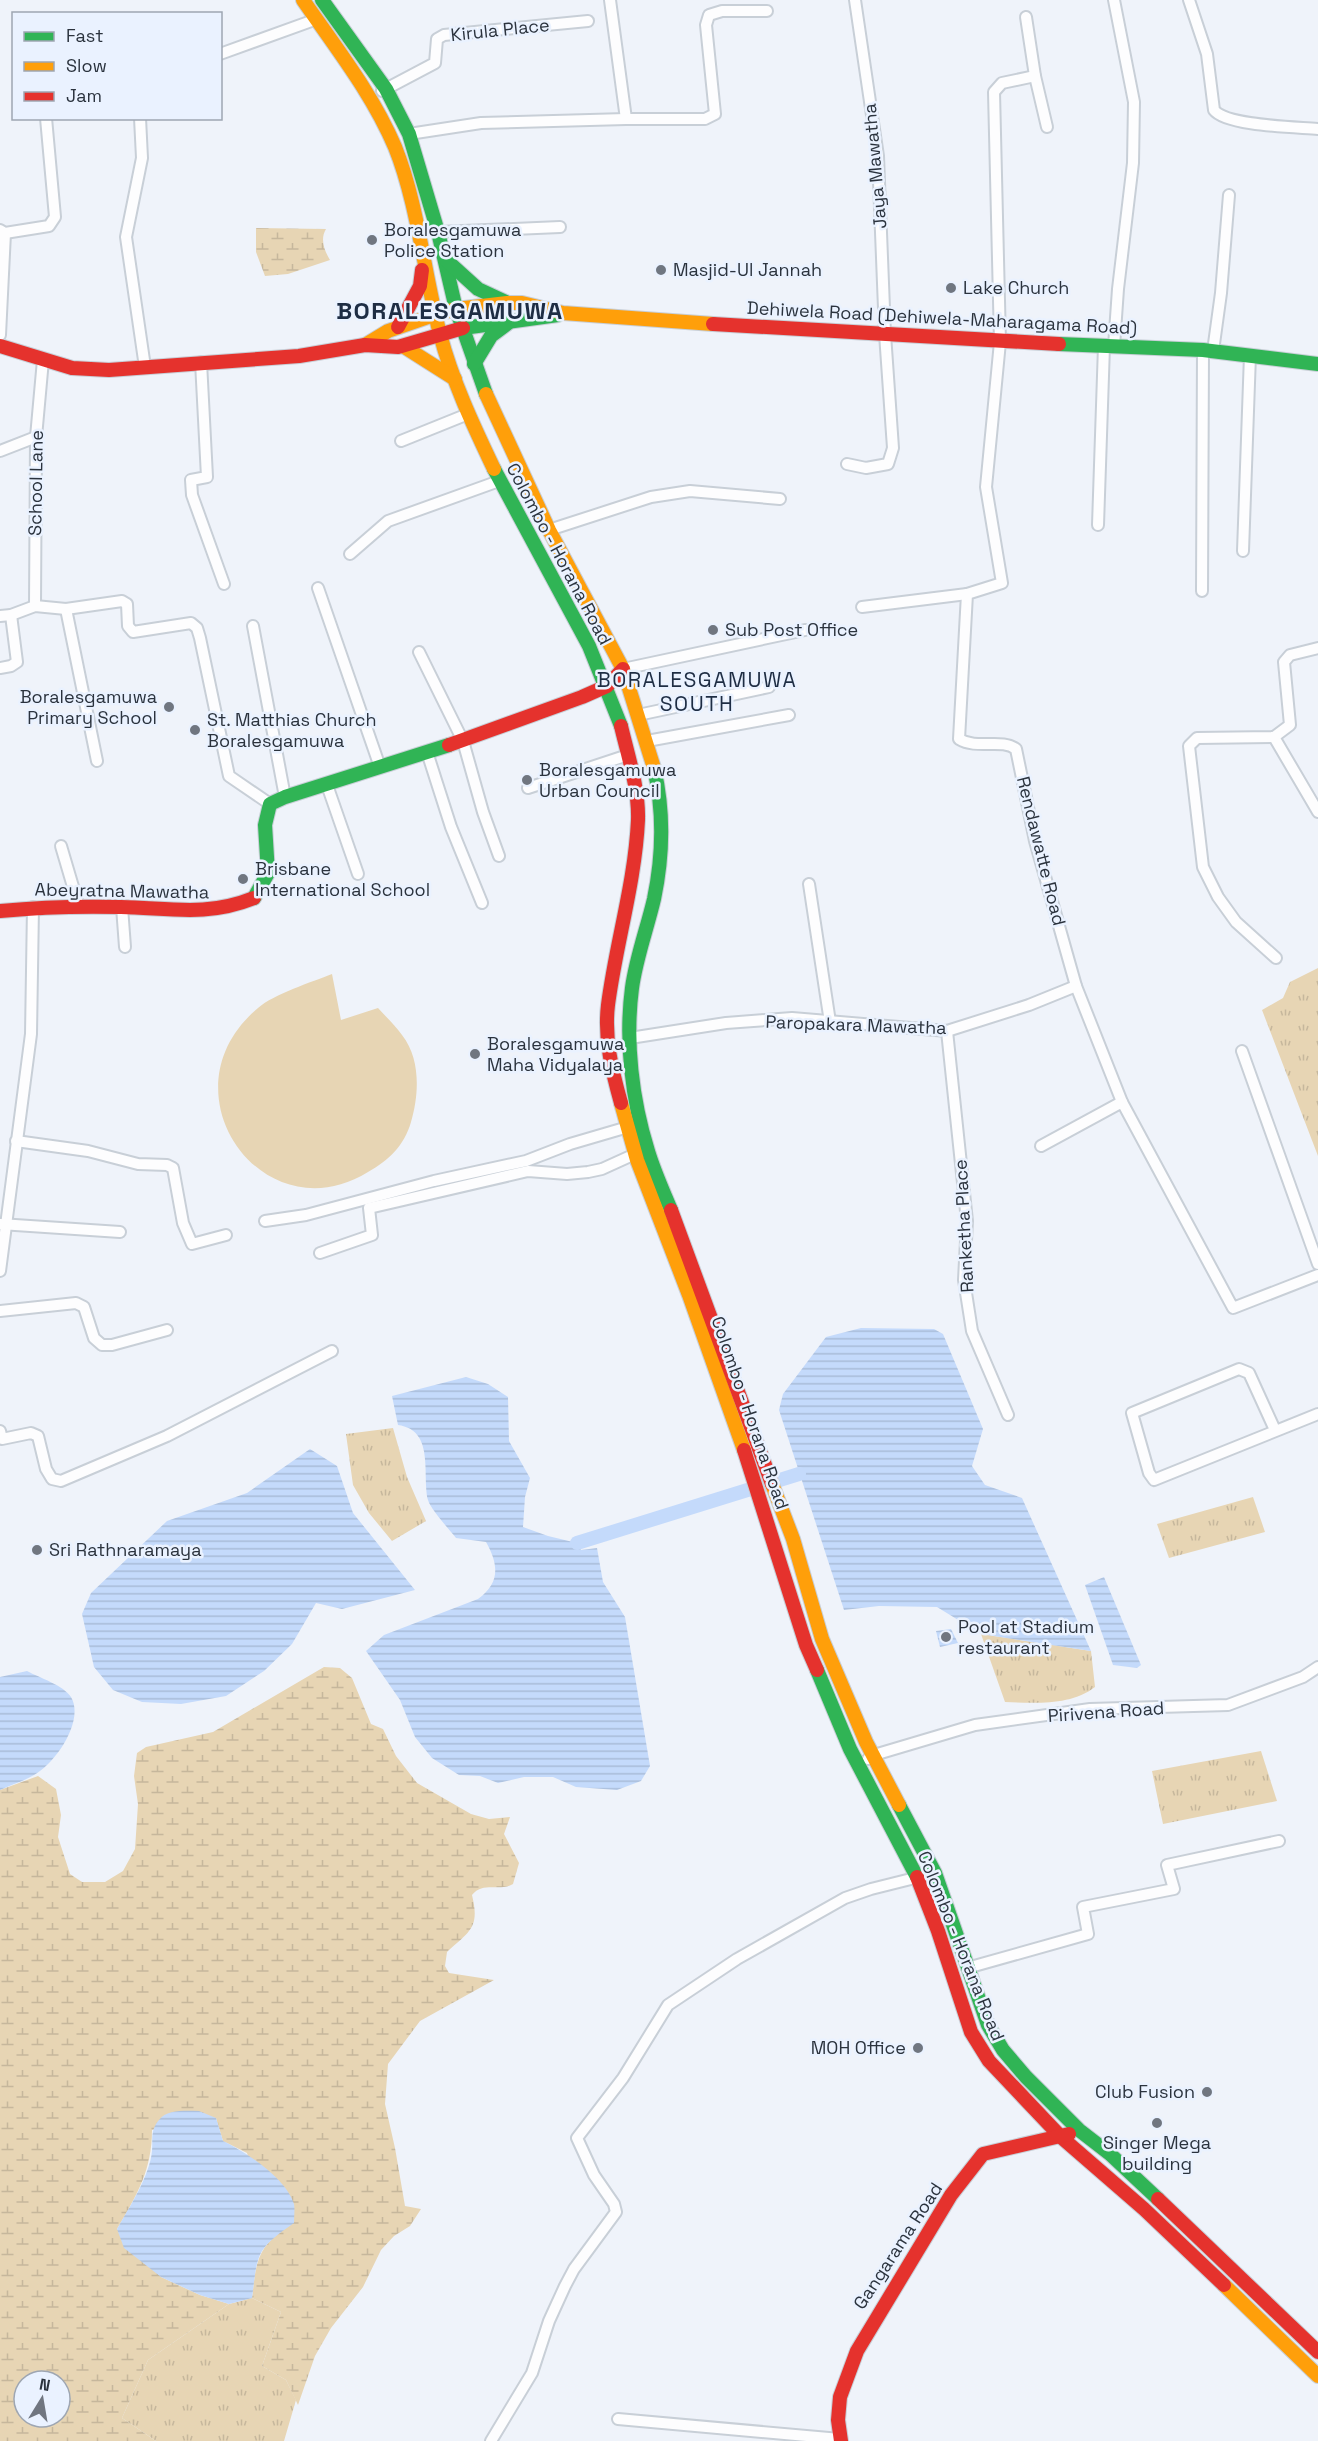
<svg xmlns="http://www.w3.org/2000/svg" width="1318" height="2441" font-family="'Space Grotesk',sans-serif">
  <defs>
    <pattern id="grass-tufts" width="24" height="20" patternUnits="userSpaceOnUse" patternTransform="scale(1.5)"><rect width="24" height="20" fill="#e7d5b4"/><path d="M3 7l-1-3M5 7V3M7 7l1-3M15 17l-1-3M17 17v-4M19 17l1-3" fill="none" stroke="#c6b79c"/></pattern>
    <pattern id="wetland-marsh" width="20" height="14" patternUnits="userSpaceOnUse" patternTransform="scale(1.5)"><rect width="20" height="14" fill="#e7d5b4"/><path d="M1 5h8M5 5V1M11 12h8M15 12V8" fill="none" stroke="#c6b79c"/></pattern>
    <pattern id="water-rules" width="6" height="5" patternUnits="userSpaceOnUse" patternTransform="scale(1.5)"><rect width="6" height="5" fill="#c4dafb"/><path d="M0 2.5h6" fill="none" stroke="#a9bcd8"/></pattern>
  </defs>
  <rect width="100%" height="100%" fill="#eff3fa"/>
  <g fill="url(#grass-tufts)">
    <path d="M1318,968V1156L1262,1010L1283,998L1290,982Z"/>
    <path d="M393,1428L407,1477L426,1521L392,1541L369,1513L353,1485L346,1434Z"/>
    <path d="M1253,1497L1265,1532L1169,1558L1157,1524Z"/>
    <path d="M981,1634L1091,1651L1095,1687C1071,1706 1034,1703 1005,1702Z"/>
    <path d="M1261,1751L1277,1801L1163,1824L1152,1771Z"/>
    <path d="M252,2298L281,2312L262,2366L286,2380L296,2400L284,2441H156L122,2418L148,2360L229,2304Z"/>
  </g>
  <g fill="url(#wetland-marsh)" fill-rule="evenodd">
    <path d="M256,228L326,229C320,239 324,250 330,260L288,274L265,276L256,252Z"/>
    <path d="M324,1667L340,1668L352,1678L371,1724L383,1729L396,1756L417,1783L471,1814L489,1819L510,1817L504,1834L519,1863L513,1884C500,1892 483,1881 472,1895C480,1928 470,1931 447,1952L445,1966L449,1973L494,1980L420,2021L388,2064L385,2104L395,2148L405,2206L421,2209L410,2226L394,2236L381,2250L363,2287L331,2328L315,2356L298,2405L286,2380L262,2366L281,2312L252,2298C255,2275 255,2254 273,2238L247,2153L223,2141L216,2118L152,2130C152,2170 137,2195 117,2229L161,2277L200,2295L229,2304L148,2360L122,2418L156,2441H0V1790L38,1776L56,1789L61,1815L58,1837L70,1874L82,1882H105L123,1871L135,1849L138,1804L134,1776L137,1753L146,1747L213,1732ZM24,2381H60V2417H24Z"/>
  </g>
  <path fill="#e7d5b4" d="M332,974L341,1020L378,1008C386,1017 395,1025 402,1035C421,1059 419,1095 411,1122C404,1146 389,1160 368,1172C263,1237 159,1091 258,1008C274,994 312,982 332,974Z"/>
  <g fill="url(#water-rules)">
    <path d="M861,1328L934,1329L943,1334L983,1429L972,1466L985,1485L1022,1498L1091,1651L981,1634L937,1607L879,1606L844,1610L779,1410L783,1394L826,1337Z"/>
    <path d="M466,1377L488,1384L508,1397L509,1441L530,1478L525,1497L523,1527L548,1536L577,1543L581,1550L597,1548L603,1582L625,1617L650,1766L641,1781L617,1790L576,1787L553,1777H524L498,1783L480,1776L459,1775L432,1758L415,1737L400,1700L366,1651L384,1635L478,1599C500,1583 499,1565 486,1542L456,1538C449,1529 431,1510 428,1500C422,1474 435,1430 398,1425L392,1396Z"/>
    <path d="M310,1449L337,1466L353,1513L415,1590L342,1609L316,1603L292,1644L264,1671L226,1696L181,1704L142,1702L113,1690L94,1667L82,1614L91,1593L167,1521L247,1493Z"/>
    <path d="M1104,1577L1141,1665L1137,1668L1113,1665L1085,1585Z"/>
    <path d="M951,1629L958,1643L940,1647L936,1631Z"/>
    <path d="M27,1671C40,1678 63,1685 71,1697C85,1721 55,1764 34,1775C24,1781 11,1785 0,1790V1677Z"/>
    <path d="M199,2111L216,2118L223,2141C246,2152 286,2178 294,2204C295,2209 294,2217 294,2223C255,2250 258,2253 252,2298L229,2304L200,2295L161,2277L124,2248L117,2229C129,2208 150,2175 152,2151C153,2140 150,2130 159,2120C167,2109 186,2111 199,2111Z"/>
  </g>
  <g fill="none" stroke-linecap="round" stroke-linejoin="round">
    <path stroke="#c4dafb" stroke-width="14" d="M577,1543L799,1474"/>
    <g stroke="#c8cfd7" stroke-width="14">
      <g id="street">
        <path d="M610,0L626,119"/>
        <path d="M1189,0L1207,54L1214,110C1226,126 1296,127 1318,129"/>
        <path d="M1026,17L1035,76L1047,127"/>
        <path d="M220,54L317,19"/>
        <path d="M1035,76L1002,83L994,92L1000,342L986,487L1002,583L967,594L959,739C977,750 1002,738 1016,749L1035,841L1076,986L1122,1102L1233,1308L1318,1275"/>
        <path d="M382,91L435,63L437,39L444,35L588,21"/>
        <path d="M140,118L142,158L126,237L145,367"/>
        <path d="M409,134L481,123L626,119H705L715,114L706,25L709,15L722,11H767"/>
        <path d="M0,230L5,233L49,226L55,217L46,118"/>
        <path d="M438,232L560,227"/>
        <path d="M0,335L5,233"/>
        <path d="M1114,346L1118,289L1133,163L1134,102L1114,0"/>
        <path d="M1213,351L1221,293L1229,195"/>
        <path d="M201,362L207,477L191,480L192,495L224,584"/>
        <path d="M401,441L468,414"/>
        <path d="M0,451L36,437"/>
        <path d="M847,464L866,468L888,464L893,448L885,334L878,156L855,0"/>
        <path d="M1098,525L1104,346"/>
        <path d="M549,530L651,497L690,491L780,499"/>
        <path d="M1243,551L1250,355"/>
        <path d="M350,554L388,521L499,481"/>
        <path d="M318,588L380,767"/>
        <path d="M1202,591L1203,350"/>
        <path d="M35,606L36,437L43,360"/>
        <path d="M862,607L967,594"/>
        <path d="M66,609L97,761"/>
        <path d="M0,616L11,615L35,606L66,609L122,601L127,604L128,626L133,632L191,623L197,628L200,638L229,776L270,804"/>
        <path d="M253,626L285,797"/>
        <path d="M419,652L463,741L483,812L499,856"/>
        <path d="M0,668L11,666L17,662L11,615"/>
        <path d="M623,669L805,630"/>
        <path d="M638,715L769,687"/>
        <path d="M1274,737L1318,812"/>
        <path d="M647,741L789,715"/>
        <path d="M427,752L451,827L482,903"/>
        <path d="M327,785L358,874"/>
        <path d="M528,788L628,755"/>
        <path d="M61,846L79,907"/>
        <path d="M809,884L830,1022"/>
        <path d="M122,907L125,947"/>
        <path d="M1276,958L1236,922L1218,897L1203,867L1189,746L1197,738L1274,737L1290,725L1284,662L1290,655L1318,648"/>
        <path d="M947,1031L967,1221L964,1280L972,1331L1008,1415"/>
        <path d="M630,1038L726,1023L792,1018L947,1031L1029,1005L1076,986"/>
        <path d="M1242,1051L1318,1264"/>
        <path d="M16,1141L88,1151L138,1164L167,1165L173,1168L183,1223L192,1244L226,1235"/>
        <path d="M1041,1146L1122,1102"/>
        <path d="M265,1221L306,1215L434,1181L526,1161L570,1144L628,1127"/>
        <path d="M0,1224L120,1232"/>
        <path d="M320,1253L372,1235L369,1208L528,1171L567,1174L588,1172L602,1169L635,1154"/>
        <path d="M0,1271L31,1034L33,907"/>
        <path d="M0,1311L76,1303L84,1307L94,1338L102,1345H112L167,1330"/>
        <path d="M1275,1430L1249,1373L1239,1369L1132,1413L1149,1473L1154,1480L1318,1414"/>
        <path d="M0,1431L2,1439L31,1433L38,1436L46,1469L52,1479L61,1481L167,1436L332,1351"/>
        <path d="M868,1759L874,1755L975,1725L1090,1709L1228,1705L1303,1677L1318,1667"/>
        <path d="M967,1968L1088,1934L1083,1907L1174,1889L1167,1865L1279,1841"/>
        <path d="M618,2419L840,2439"/>
        <path d="M491,2441L532,2373L549,2321L565,2286L574,2269L616,2212L614,2204L594,2175L577,2138L623,2078L668,2005L737,1959L845,1898L871,1889L935,1873"/>
      </g>
    </g>
    <g stroke="#c8cfd7" stroke-width="16">
      <g id="fast">
        <path d="M322,0L386,89L409,134L438,232L456,309L486,394"/>
        <path d="M445,259L478,289L506,302"/>
        <path d="M463,328L558,315"/>
        <path d="M1059,344L1203,350L1318,364"/>
        <path d="M474,364L491,336L507,324"/>
        <path d="M494,469L589,646L621,726"/>
        <path d="M654,768C664,811 663,856 654,899C647,929 636,958 632,988C625,1041 632,1100 648,1151C654,1171 663,1191 671,1210"/>
        <path d="M254,898L268,873L265,825L270,804L285,797L449,745"/>
        <path d="M817,1670L850,1749L917,1877"/>
        <path d="M899,1805L935,1873L988,2025L1003,2050L1026,2077L1079,2130L1110,2154L1158,2199"/>
      </g>
    </g>
    <g stroke="#c8cfd7" stroke-width="16">
      <g id="slow">
        <path d="M303,0C336,48 372,93 395,147C418,204 424,274 440,334C452,380 473,425 494,469"/>
        <path d="M365,345L388,331L434,315L456,309L507,303H522L563,313L713,324"/>
        <path d="M403,346L455,379"/>
        <path d="M486,394L549,530L623,669L654,768"/>
        <path d="M621,1103L637,1160L689,1295L744,1450"/>
        <path d="M772,1484L793,1539L822,1639L866,1742L899,1805"/>
        <path d="M1224,2285L1318,2376"/>
      </g>
    </g>
    <g stroke="#c8cfd7" stroke-width="16">
      <g id="jam">
        <path d="M713,324L1059,344"/>
        <path d="M398,327L420,286L422,270"/>
        <path d="M0,346L72,368L109,370L299,356L365,345L398,347L463,328"/>
        <path d="M449,745L582,697L607,686L623,669"/>
        <path d="M0,911C41,907 80,906 121,907C170,908 207,917 254,898"/>
        <path d="M621,1103C612,1071 604,1038 608,1005C616,943 635,883 638,820C639,789 628,756 621,726"/>
        <path d="M671,1210L772,1484"/>
        <path d="M744,1450L806,1645L817,1670"/>
        <path d="M917,1877L938,1931L971,2032L989,2061L1061,2137L1144,2209L1224,2285"/>
        <path d="M1158,2199L1318,2352"/>
        <path d="M841,2441L838,2420L840,2397L857,2351L951,2195L983,2154L1069,2134"/>
      </g>
    </g>
    <use href="#street" stroke="#fdfdfe" stroke-width="10"/>
    <use href="#fast" stroke="#30b455" stroke-width="14"/>
    <use href="#slow" stroke="#ff9f0a" stroke-width="14"/>
    <use href="#jam" stroke="#e5322d" stroke-width="14"/>
  </g>
  <g fill="#707680" stroke="#eaf2ff" stroke-width="2">
    <circle cx="372" cy="240" r="6"/>
    <circle cx="661" cy="270" r="6"/>
    <circle cx="951" cy="288" r="6"/>
    <circle cx="713" cy="630" r="6"/>
    <circle cx="169" cy="707" r="6"/>
    <circle cx="195" cy="730" r="6"/>
    <circle cx="527" cy="780" r="6"/>
    <circle cx="243" cy="879" r="6"/>
    <circle cx="475" cy="1054" r="6"/>
    <circle cx="37" cy="1550" r="6"/>
    <circle cx="946" cy="1637" r="6"/>
    <circle cx="918" cy="2048" r="6"/>
    <circle cx="1207" cy="2092" r="6"/>
    <circle cx="1157" cy="2123" r="6"/>
  </g>
  <g text-anchor="middle" stroke-width="5" stroke-linejoin="round" paint-order="stroke">
    <g font-size="18" fill="#2b333e" stroke="#eaf2ff">
      <text transform="translate(500 30) rotate(-6)" y="6">Kirula Place</text>
      <text transform="translate(875 166) rotate(-95)" y="6">Jaya Mawatha</text>
      <text transform="translate(942 318) rotate(3)" y="6">Dehiwela Road (Dehiwela-Maharagama Road)</text>
      <text transform="translate(36 483) rotate(-89)" y="6">School Lane</text>
      <text transform="translate(559 554) rotate(62)" y="6">Colombo - Horana Road</text>
      <text transform="translate(1041 851) rotate(76)" y="6">Rendawatte Road</text>
      <text transform="translate(122 891) rotate(1)" y="6">Abeyratna Mawatha</text>
      <text transform="translate(856 1025) rotate(2)" y="6">Paropakara Mawatha</text>
      <text transform="translate(964 1226) rotate(-93)" y="6">Ranketha Place</text>
      <text transform="translate(750 1413) rotate(71)" y="6">Colombo - Horana Road</text>
      <text transform="translate(1106 1712) rotate(-4)" y="6">Pirivena Road</text>
      <text transform="translate(961 1946) rotate(68)" y="6">Colombo - Horana Road</text>
      <text transform="translate(898 2246) rotate(-57)" y="6">Gangarama Road</text>
    </g>
    <g font-size="18" fill="#2b333e" stroke="#eaf2ff" text-anchor="start">
      <text x="384" y="236">Boralesgamuwa<tspan x="384" dy="21">Police Station</tspan></text>
      <text x="673" y="276">Masjid-Ul Jannah</text>
      <text x="963" y="294">Lake Church</text>
      <text x="725" y="636">Sub Post Office</text>
      <text x="157" y="703" text-anchor="end">Boralesgamuwa<tspan x="157" dy="21">Primary School</tspan></text>
      <text x="207" y="726">St. Matthias Church<tspan x="207" dy="21">Boralesgamuwa</tspan></text>
      <text x="539" y="776">Boralesgamuwa<tspan x="539" dy="21">Urban Council</tspan></text>
      <text x="255" y="875">Brisbane<tspan x="255" dy="21">International School</tspan></text>
      <text x="487" y="1050">Boralesgamuwa<tspan x="487" dy="21">Maha Vidyalaya</tspan></text>
      <text x="49" y="1556">Sri Rathnaramaya</text>
      <text x="958" y="1633">Pool at Stadium<tspan x="958" dy="21">restaurant</tspan></text>
      <text x="906" y="2054" text-anchor="end">MOH Office</text>
      <text x="1195" y="2098" text-anchor="end">Club Fusion</text>
      <text x="1157" y="2149" text-anchor="middle">Singer Mega<tspan x="1157" dy="21">building</tspan></text>
    </g>
    <g font-size="21" letter-spacing="1.5" fill="#1e2d44" stroke="#eaf2ff">
      <text x="697" y="687">BORALESGAMUWA<tspan x="697" dy="24">SOUTH</tspan></text>
    </g>
    <g font-size="24" font-weight="bold" letter-spacing="1.5" fill="#1e2d44" stroke="#eaf2ff">
      <text x="450" y="319">BORALESGAMUWA</text>
    </g>
  </g>
  <rect x="12" y="12" width="210" height="108" fill="#eaf2ff" stroke="#9ea6b2" stroke-width="1.5"/>
  <rect x="24" y="32" width="30" height="9" fill="#30b455" stroke="#9ea6b2" stroke-width="1.5"/>
  <text x="66" y="42" font-size="18" fill="#2b333e">Fast</text>
  <rect x="24" y="62" width="30" height="9" fill="#ff9f0a" stroke="#9ea6b2" stroke-width="1.5"/>
  <text x="66" y="72" font-size="18" fill="#2b333e">Slow</text>
  <rect x="24" y="92" width="30" height="9" fill="#e5322d" stroke="#9ea6b2" stroke-width="1.5"/>
  <text x="66" y="102" font-size="18" fill="#2b333e">Jam</text>
  <g transform="translate(42 2399) rotate(11)"><circle r="28" fill="#eaf2ff" stroke="#9ea6b2" stroke-width="1.5"/>
  <path d="M0-4.5L10 22L0 15L-10 22Z" fill="#707680"/>
  <text y="-9" font-size="16" font-weight="bold" text-anchor="middle" fill="#2b333e">N</text>
  </g>
</svg>
